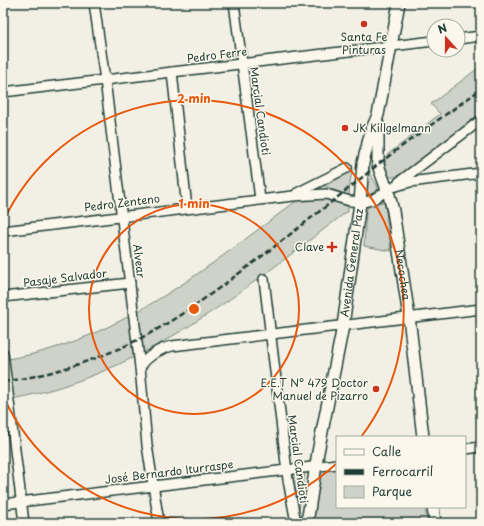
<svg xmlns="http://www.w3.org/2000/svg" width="484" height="526" font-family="'Playpen Sans',sans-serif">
  <rect width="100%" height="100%" fill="#f2f0e5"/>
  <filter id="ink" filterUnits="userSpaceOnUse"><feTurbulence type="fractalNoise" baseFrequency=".025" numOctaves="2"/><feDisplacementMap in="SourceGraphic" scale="8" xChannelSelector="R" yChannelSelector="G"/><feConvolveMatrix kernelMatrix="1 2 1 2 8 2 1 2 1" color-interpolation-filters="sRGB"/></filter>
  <g filter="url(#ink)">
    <g fill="#cfd2c8" stroke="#77887e">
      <path d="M481,66V115L404,173L395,177H388L385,163L387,155L440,114L431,104Z"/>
      <path d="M368,156L370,174L377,185L378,189L372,196L365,197Z"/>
      <path d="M353,169L350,182L349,196L322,185Z"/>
      <path d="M317,198L329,200L347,206L348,208V211C242,291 146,373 12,399L8,359C120,341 210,265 299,199Z"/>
      <path d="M376,202H383L385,205L391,251L364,246L366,211L369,206Z"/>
      <path d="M336,467L337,470V507H425L427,523H309L317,477L330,468Z"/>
      <path d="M305,473L298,515L293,474Z"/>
    </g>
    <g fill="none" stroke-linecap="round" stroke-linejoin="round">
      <g stroke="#1f3d34" stroke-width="12">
        <g id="minor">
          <path d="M94,3L105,80L140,367L147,445L159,523"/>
          <path d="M234,3L260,199"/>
          <path d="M458,39L481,36"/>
          <path d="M172,72L187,208"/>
          <path d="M3,92L434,41"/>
          <path d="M399,182L481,120"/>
          <path d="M297,193L347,168"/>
          <path d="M3,231L293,196L326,194L350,201L364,202L372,200L393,187L410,182L481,173"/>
          <path d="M264,279L288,480L296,523"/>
          <path d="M3,297L130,283"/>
          <path d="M3,353L24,523"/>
          <path d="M140,367C148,356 158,349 172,346L481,309"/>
          <path d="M465,449L481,447"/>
          <path d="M3,504L337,464"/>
        </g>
      </g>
      <g stroke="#1f3d34" stroke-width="14">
        <g id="major">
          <path id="s1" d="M378,124V165L389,195L393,211L409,317L423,437"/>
          <path d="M433,507L435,523"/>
          <path id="s2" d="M307,523L318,452L343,326L360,203L363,163L371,131L378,115L399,3"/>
        </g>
      </g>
      <use href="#minor" stroke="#fbf7ec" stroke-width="9"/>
      <use href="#major" stroke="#fbf7ec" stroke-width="11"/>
      <path stroke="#1f3d34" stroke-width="2.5" stroke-dasharray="6 3" stroke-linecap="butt" d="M3,382C63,373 123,352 174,319C206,299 235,276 265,254C302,225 340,196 376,166C410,139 446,115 481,89"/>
    </g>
  </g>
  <g fill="none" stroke="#e8590c" stroke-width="2">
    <circle cx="194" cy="309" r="105"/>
    <path d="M336 464A210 210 0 0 1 4 398M4 220A210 210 0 1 1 361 437"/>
  </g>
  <g fill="#c8321e" stroke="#fbf7ec" stroke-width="1.5">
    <circle cx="364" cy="24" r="4"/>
    <circle cx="345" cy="128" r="4"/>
    <path d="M330 241h4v4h4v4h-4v4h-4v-4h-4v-4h4z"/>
    <circle cx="376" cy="389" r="4"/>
  </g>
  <g text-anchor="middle" stroke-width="3" stroke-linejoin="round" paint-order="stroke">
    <g font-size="11" fill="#1f3d34" stroke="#fbf7ec" text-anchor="end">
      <text x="364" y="41" text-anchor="middle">Santa Fe<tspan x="364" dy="13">Pinturas</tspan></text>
      <text x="353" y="132" text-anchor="start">JK Killgelmann</text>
      <text x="324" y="251">Clave</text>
      <text x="368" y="387">E.E.T N° 479 Doctor<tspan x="368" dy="13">Manuel de Pizarro</tspan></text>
    </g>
    <g font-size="11" fill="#1f3d34" stroke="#fbf7ec">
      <text transform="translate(217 55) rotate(-7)" y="4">Pedro Ferre</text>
      <text transform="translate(260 111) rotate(82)" y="4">Marcial Candioti</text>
      <text transform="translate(122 203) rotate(-7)" y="4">Pedro Zenteno</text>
      <text transform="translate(139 261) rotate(83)" y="4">Alvear</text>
      <text dy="4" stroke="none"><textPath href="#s2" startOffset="264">Avenida General Paz</textPath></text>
      <text dy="4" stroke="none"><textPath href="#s1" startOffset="154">Necochea</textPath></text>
      <text transform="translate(65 278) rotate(-7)" y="4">Pasaje Salvador</text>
      <text transform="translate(298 459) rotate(82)" y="4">Marcial Candioti</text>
      <text transform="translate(169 472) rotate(-7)" y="4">José Bernardo Iturraspe</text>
    </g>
  </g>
  <circle cx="194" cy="309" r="6" fill="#e8590c" stroke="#fbf7ec" stroke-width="2"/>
  <g font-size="12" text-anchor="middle" font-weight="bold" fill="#e8590c" stroke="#fbf7ec" stroke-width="3" stroke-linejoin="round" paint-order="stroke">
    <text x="194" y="103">2 min</text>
    <text x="194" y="208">1 min</text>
  </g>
  <rect width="484" height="526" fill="none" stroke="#fbf7ec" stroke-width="16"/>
  <rect x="8" y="8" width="468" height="510" fill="none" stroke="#1f3d34" stroke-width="1.5" filter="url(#ink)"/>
  <rect x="336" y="436" width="130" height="72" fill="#fbf7ec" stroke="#a3ada2"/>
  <rect x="344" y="449" width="20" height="6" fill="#fbf7ec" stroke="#a3ada2"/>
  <text x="372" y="456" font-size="12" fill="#1f3d34">Calle</text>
  <rect x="344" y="469" width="20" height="6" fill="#1f3d34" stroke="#a3ada2"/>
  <text x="372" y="476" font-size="12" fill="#1f3d34">Ferrocarril</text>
  <rect x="344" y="486" width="20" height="12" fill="#cfd2c8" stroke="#a3ada2"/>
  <text x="372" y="496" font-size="12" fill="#1f3d34">Parque</text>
  <g transform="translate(446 38) rotate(339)"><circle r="19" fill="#fbf7ec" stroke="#a3ada2"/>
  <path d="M0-3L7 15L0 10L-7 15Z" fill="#c8321e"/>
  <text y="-6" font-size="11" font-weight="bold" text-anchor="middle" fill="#1f3d34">N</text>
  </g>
</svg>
